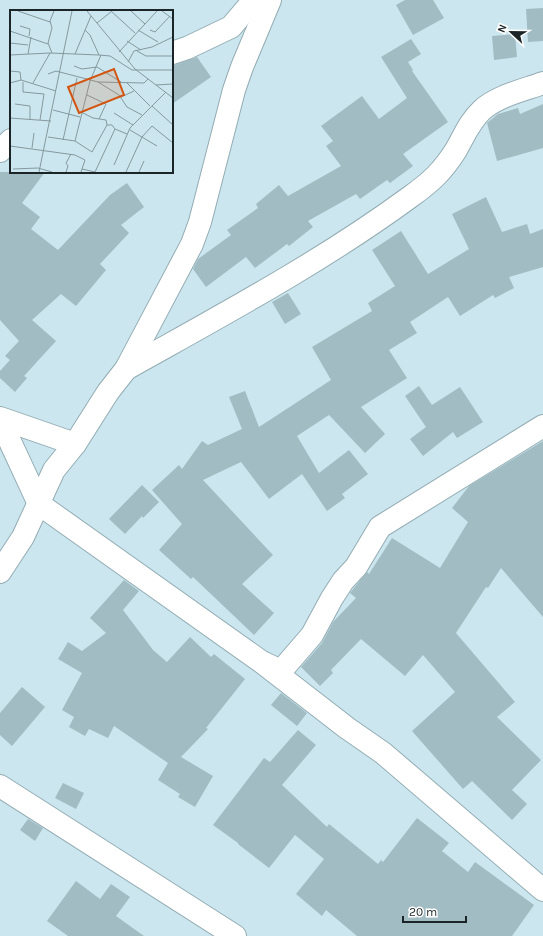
<svg xmlns="http://www.w3.org/2000/svg" width="543" height="936" font-family="Karla,sans-serif">
  <rect width="100%" height="100%" fill="#cbe6ee"/>
  <g fill="#a2bcc4">
    <path d="M405,0H433L444,18L413,35L396,5Z"/>
    <path d="M543,8V41L528,42L526,9Z"/>
    <path d="M515,34L517,57L494,60L492,36Z"/>
    <path d="M411,39L421,54L408,62L413,70L412,71L448,122L403,154L413,166L390,183L387,180L360,199L356,194L308,221L313,227L289,246L287,244L255,268L246,257L206,287L193,269L198,259L231,235L227,230L258,208L256,204L279,185L288,196L341,166L326,146L333,141L321,126L362,96L379,119L407,98L381,57Z"/>
    <path d="M197,57L211,77L172,104V66Z"/>
    <path d="M543,104V148L497,161L487,123L498,114L518,108L520,114Z"/>
    <path d="M0,172H45L22,203L40,217L31,229L58,250L110,195L127,183L144,207L121,225L129,233L100,264L106,270L76,306L61,294L32,320L56,341L24,376L27,378L15,392L0,378V371L10,360L5,356L19,341L0,320Z"/>
    <path d="M486,197L502,232L527,224L530,234L543,229V267L509,277L514,288L495,298L493,295L460,316L448,297L410,322L417,333L389,350L407,378L361,407L385,434L365,453L329,415L297,436L319,473L349,450L368,474L342,494L345,498L327,511L302,474L269,499L241,462L203,480L273,555L242,584L274,613L254,635L193,577L191,579L159,550L182,524L152,490L179,465L182,469L202,441L208,445L242,429L229,397L245,391L259,427L331,380L312,347L372,311L368,303L395,286L372,250L401,231L428,274L469,249L452,214Z"/>
    <path d="M288,293L301,314L285,324L272,302Z"/>
    <path d="M419,386L432,405L460,387L483,422L457,438L453,432L423,456L410,439L426,427L405,396Z"/>
    <path d="M543,441V617L501,568L488,588L486,587L456,633L515,702L497,717L541,760L512,790L527,804L512,820L472,781L463,789L412,731L455,692L423,655L405,676L361,639L331,670L333,673L320,686L301,667L322,643L333,622L356,598L350,593L367,572L369,574L392,538L440,568L468,522L452,508L469,486Z"/>
    <path d="M142,485L159,502L143,518L142,516L125,534L109,519Z"/>
    <path d="M124,580L139,591L123,610L153,650L167,662L190,637L211,657L214,654L245,679L206,728L208,729L181,757L213,776L195,807L178,797L180,794L158,780L168,763L114,726L108,738L89,729L85,736L69,727L74,717L62,710L82,673L58,659L68,642L82,651L106,633L90,618Z"/>
    <path d="M22,687L45,707L12,746L0,735V713Z"/>
    <path d="M281,693L307,713L297,726L271,705Z"/>
    <path d="M298,730L316,745L282,785L327,827L329,824L378,864L381,860L383,862L417,818L449,843L442,851L468,872L475,862L534,905L512,936H357L326,910L322,916L296,894L324,859L295,835L269,868L238,844V843L213,825L264,758L270,762Z"/>
    <path d="M63,783L84,793L76,809L55,798Z"/>
    <path d="M28,819L43,828L35,841L20,830Z"/>
    <path d="M76,881L100,899L111,884L130,897L116,916L144,936H68L47,921Z"/>
  </g>
  <g fill="none" stroke-linecap="round" stroke-linejoin="round">
    <g stroke="#93acb4" stroke-width="24">
      <g id="minor">
        <path d="M172,53L187,48L231,27L254,0"/>
        <path d="M0,151L11,140"/>
        <path d="M126,369L192,244L200,222L234,90L242,67L270,0"/>
        <path d="M0,418L75,444"/>
        <path d="M0,420L39,504L263,663L347,728L383,753L543,890"/>
        <path d="M0,572L23,537L54,470L75,444L108,392L126,369C222,315 320,263 410,197C431,182 442,172 456,150C464,136 470,121 482,110C497,96 524,90 543,83"/>
        <path d="M264,663L281,671L312,635L332,598L343,581L356,567L380,527L543,426"/>
        <path d="M0,786L235,936"/>
      </g>
    </g>
    <use href="#minor" stroke="#fff" stroke-width="22"/>
  </g>
  <g transform="translate(10 10)">
    <rect width="163" height="163" fill="#cbe6ee"/>
    <path fill="none" stroke="#85999f" stroke-width="1" d="M8,1L40,12M77,1L125,59L163,88M101,1L125,23M121,1L135,14M152,1L163,9M87,13L102,1M10,16L20,19L19,26M75,20L80,25L89,45M128,20L148,32M140,20L145,22L160,6M0,21L38,34M117,31L131,40M0,33L18,35M127,41L136,46H163M109,42L147,1M42,43L38,33L42,18L40,11L44,1M18,44L21,27M65,44L81,6M0,45L40,43L89,45L100,46L122,60H163M118,52L124,41L142,37L163,27M64,56L72,59L87,57L111,72M0,61L10,62L11,70M38,64L46,61L88,72L109,85L117,97L132,105M13,72V82L34,84L30,110M88,72L134,73L138,69M0,73L11,70L46,81M23,73L40,43M117,73L140,96M146,75L163,74M77,85L96,94L89,109M111,87L124,81M5,94L20,96V110M142,96L163,115M43,100L70,107M71,102L83,108L96,110L97,115M104,103L123,115M0,108L41,111M97,115H102L105,119L117,124M120,120L147,136M38,127L65,131L82,142L97,115M53,130L67,68M65,131L80,71L91,45M0,136L65,145L75,150L71,162M22,138L24,123M104,155L120,118L156,82M3,159L28,158L42,162M72,159L85,162M29,162L62,1M56,162L58,156L56,153L61,144M85,162L105,119M116,162L132,127L142,116L163,133M129,162L134,151"/>
    <path fill="#d4540f" fill-opacity="0.15" stroke="#d4540f" stroke-width="2" d="M104,59L114,85L69,103L58,77Z"/>
    <rect width="163" height="163" fill="none" stroke="#1b2528" stroke-width="2"/>
  </g>
  <g transform="translate(511 32) rotate(292)" stroke="#ffffff" stroke-width="3" paint-order="stroke">
  <path d="M0-3L7 15L0 10L-7 15Z" fill="#1b2528"/>
  <text y="-6" font-size="11" font-weight="bold" text-anchor="middle" fill="#1b2528">N</text>
  </g>
  <path d="M403 916v6h63v-6" fill="none" stroke="#1b2528" stroke-width="2"/>
  <text x="409" y="916" font-size="12" fill="#1b2528" stroke="#ffffff" stroke-width="3" paint-order="stroke">20 m</text>
</svg>
